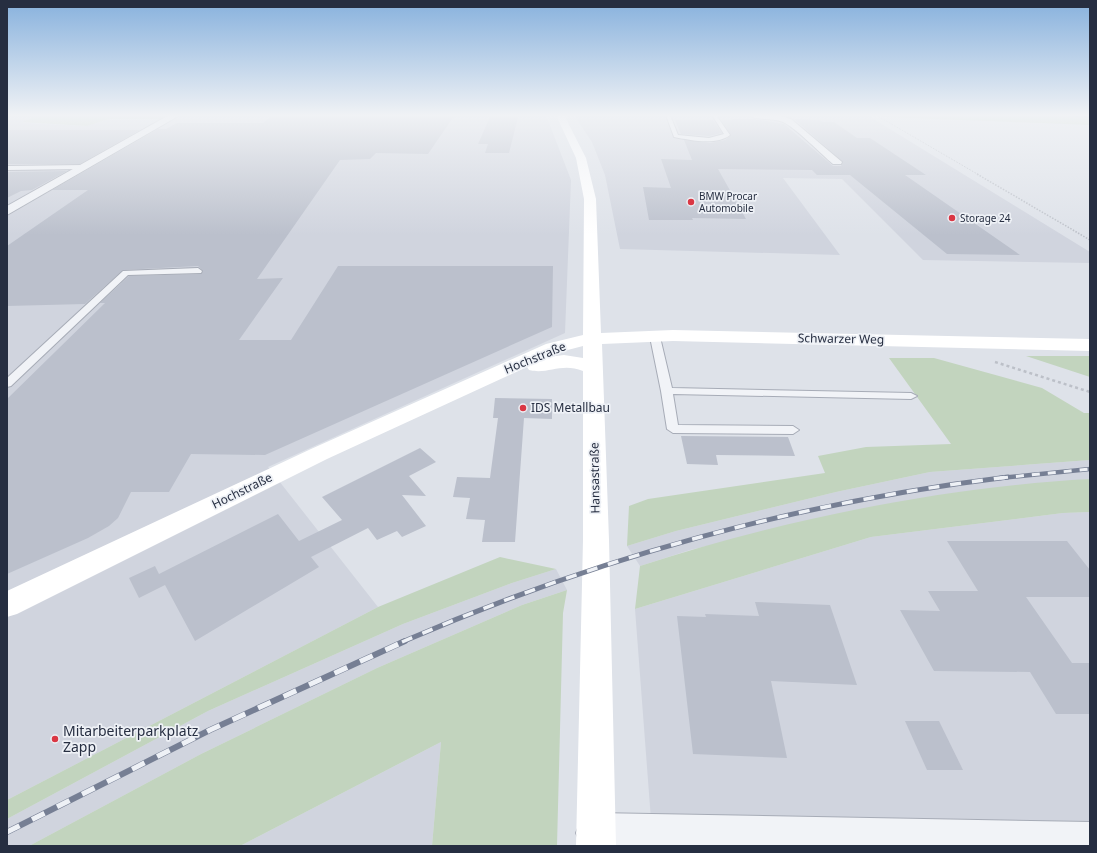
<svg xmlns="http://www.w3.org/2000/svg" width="1097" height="853" font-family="'Noto Sans',sans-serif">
  <rect width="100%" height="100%" fill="#dee2e9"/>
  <g fill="#d0d4de">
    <path d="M7,115H38L22,123L87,126L107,120H173L181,115H546L571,180L565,333L268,467L378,607L7,800Z"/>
    <path d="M574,115H867L1090,252V263L923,260L842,179L783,178L840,255L620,249L605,175L592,142Z"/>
    <path d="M1090,460V479L954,493L855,511L690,550L640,566L627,546L676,531L836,492L930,472Z"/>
    <path d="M1090,512V846H653L635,609L871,537L1063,513Z"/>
    <path d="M556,569L567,590L522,605L377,668L201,754L29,846H7V819L208,711L403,624L512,583Z"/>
    <path d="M441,742L432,846H240Z"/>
  </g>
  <g fill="#c2d4be">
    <path d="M39,115H168L162,119H109L87,126L22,122Z"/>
    <path d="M882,115H1090V125L885,117Z"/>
    <path d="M1026,356H1090V377Z"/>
    <path d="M889,358H934L1042,388L1084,413H1090V460L930,472L836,492L676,531L627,546L629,506L648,499L825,473L818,456L866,447L951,444Z"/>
    <path d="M1090,479V512L1063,513L871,537L635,609L640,566C780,520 943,487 1090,479Z"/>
    <path d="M500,557L556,569L512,583L403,624L208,711L7,819V800L378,607Z"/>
    <path d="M567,590L563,613L557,846H432L441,742L240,846H29L201,754L377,668L522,605Z"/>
  </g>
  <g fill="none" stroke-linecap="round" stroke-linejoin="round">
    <path fill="#95accd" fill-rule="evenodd" d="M1061,115L1090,116V118L1062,116Z"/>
  </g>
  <g fill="#bbc0cc">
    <path d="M273,115L454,116L428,154L376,153L370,159L340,160L257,279L283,278L239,340H291L338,266H553L552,327L265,455L191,454L169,492H131L118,518L109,526L88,538L7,574V399L105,303H100L129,276L201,274L203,271L198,266L123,270L85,304L7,306V246L88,190H52L158,129H166L177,123H263Z"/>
    <path d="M490,117H518L509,153H485L488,144H478Z"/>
    <path d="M731,119H754L784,124L833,166H841L843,162L794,119L819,120L823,122H834L857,138H870L926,175H905L1020,255L947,254L850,175H817L812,170L718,169L746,219L692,218L693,220H649L643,187L671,188L661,159L692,160L684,140L710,143L725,140L731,135L721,120H733Z"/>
    <path d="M675,120H713L722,133L709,136L681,134Z"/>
    <path d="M7,130H140L80,164H7Z"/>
    <path d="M7,171V172L67,171L32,190L21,191L7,198Z"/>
    <path d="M495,398L552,399V419L524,418L515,542H482L485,520L466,519L470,498L453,497L457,477L490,478L498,418H493Z"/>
    <path d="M681,436L788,437L795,456L716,455L718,465L687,464Z"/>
    <path d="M420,448L436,462L409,476L426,496L402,495L426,526L402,537L397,531L377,540L368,528L311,557L319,567L195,641L165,585L139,598L129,578L155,566L159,574L278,514L299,541L342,520L322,497Z"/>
    <path d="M947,541H1067L1090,570V597H1026L1072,663H1090V714H1056L1030,672L934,671L900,610L940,611L928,591H978Z"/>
    <path d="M755,602L830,605L857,685L771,681L787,758L693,754L677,616L706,617L705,614L759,616Z"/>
    <path d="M905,721H939L963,770H927Z"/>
  </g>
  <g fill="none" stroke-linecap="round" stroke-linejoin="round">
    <g stroke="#a7acb7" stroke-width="2">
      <g id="lane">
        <path d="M666,115H670L678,135L709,138L724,134L712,115H716L730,135C716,146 690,140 674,137Z"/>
        <path d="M7,166L83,165L86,167L83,169L7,170Z"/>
        <path d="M198,268L202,271L201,273L128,275L11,386L7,387V378L123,271Z"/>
        <path d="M655,334L660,337L672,388L911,393L917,396L911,399L673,394L678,425L793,426L799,430L793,434L673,433L667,429L661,391L650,337Z"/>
      </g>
    </g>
    <g stroke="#a7acb7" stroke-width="2">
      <g id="street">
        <path d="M169,115H180L7,215V206Z"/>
        <path d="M749,115H778L791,119L842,162L841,164H833C820,153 799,131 785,123C775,117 756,121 749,115Z"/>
        <path d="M596,813L1090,822V846H582L576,833L582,819Z"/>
      </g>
    </g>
    <path stroke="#bcc0c8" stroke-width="1" stroke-dasharray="1.5 1.5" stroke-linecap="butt" d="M876,115L979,175"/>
    <path stroke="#bcc0c8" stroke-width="1.5" stroke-dasharray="1.5 1.5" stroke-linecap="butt" d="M977,174L1090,240"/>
    <path stroke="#bcc0c8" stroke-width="2.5" stroke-dasharray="3 3" stroke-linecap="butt" d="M995,362L1090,392"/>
    <use href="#lane" fill="#f1f3f7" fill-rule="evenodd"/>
    <use href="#street" fill="#f1f3f7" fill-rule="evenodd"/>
    <path fill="#fff" fill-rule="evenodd" d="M556,115H564L586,158L596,199L601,333L673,330L1090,339V351L673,341L602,344L609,540L616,846H576L583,540V371C561,362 548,375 529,370L527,367L327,459L17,614L7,617V591L311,449L546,344L583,335L584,199L576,158ZM583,346V358L564,355L548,357L560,352Z"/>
    <g stroke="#767f94" stroke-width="4.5">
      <path id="rail-far2" d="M1000,478L1090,469"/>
    </g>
    <g stroke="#767f94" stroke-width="5">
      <path id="rail-far1" d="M402,642C599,557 795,503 1008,477"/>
    </g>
    <g stroke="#767f94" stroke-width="6">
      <path id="rail" d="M7,832L210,730L405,641"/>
    </g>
    <use href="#rail-far2" stroke="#eef1f6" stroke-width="3" stroke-dasharray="8" stroke-linecap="butt"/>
    <use href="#rail-far1" stroke="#eef1f6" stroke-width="3.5" stroke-dasharray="11" stroke-linecap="butt"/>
    <use href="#rail" stroke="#eef1f6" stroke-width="5" stroke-dasharray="14" stroke-linecap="butt"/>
  </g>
  <linearGradient id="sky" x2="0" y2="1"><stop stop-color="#87b1dd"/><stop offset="0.49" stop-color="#f0f2f5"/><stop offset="1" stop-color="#f0f2f5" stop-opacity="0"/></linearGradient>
  <rect width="1097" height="235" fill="url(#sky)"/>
  <g fill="#da3744" stroke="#eef1f6" stroke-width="1.5">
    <circle cx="691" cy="202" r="4"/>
    <circle cx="952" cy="218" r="4"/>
    <circle cx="523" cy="408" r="4"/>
    <circle cx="55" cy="739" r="4"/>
  </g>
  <g text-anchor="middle" stroke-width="3.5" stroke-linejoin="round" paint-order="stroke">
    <g font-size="10" fill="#262e41" stroke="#eef1f6" text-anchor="start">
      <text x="699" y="200">BMW Procar<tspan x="699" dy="12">Automobile</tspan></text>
      <text x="960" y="222">Storage 24</text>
    </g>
    <g font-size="12" fill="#262e41" stroke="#eef1f6">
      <text transform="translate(841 339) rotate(1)" y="4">Schwarzer Weg</text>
      <text transform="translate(535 358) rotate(-22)" y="4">Hochstraße</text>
      <text transform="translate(595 478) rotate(-91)" y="4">Hansastraße</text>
      <text transform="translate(242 491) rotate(-26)" y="4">Hochstraße</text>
    </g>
    <g font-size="12" fill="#262e41" stroke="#eef1f6" text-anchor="start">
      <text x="531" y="412">IDS Metallbau</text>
    </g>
    <g font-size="14" fill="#262e41" stroke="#eef1f6" text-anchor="start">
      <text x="63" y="736">Mitarbeiterparkplatz<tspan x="63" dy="16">Zapp</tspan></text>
    </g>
  </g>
  <rect width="1097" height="853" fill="none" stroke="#262e41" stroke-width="16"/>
</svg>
